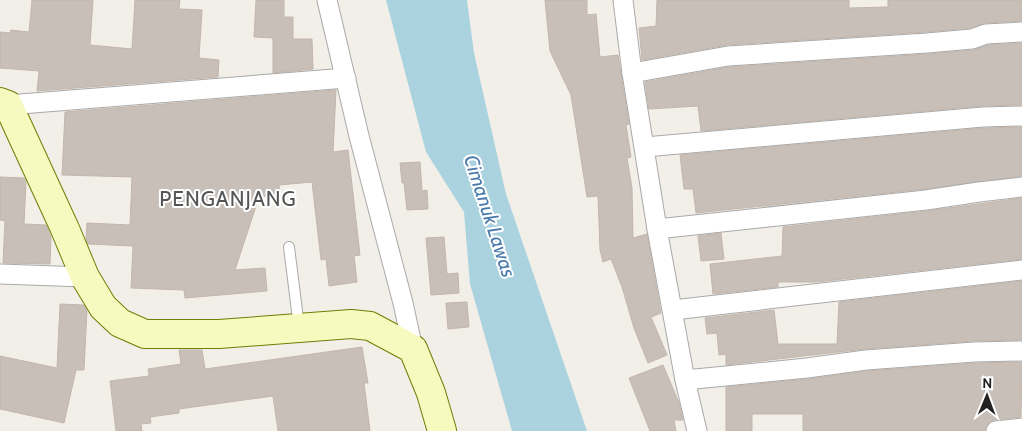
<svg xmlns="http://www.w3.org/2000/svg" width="1022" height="431" font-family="Cabin,sans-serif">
  <rect width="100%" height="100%" fill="#f2efe9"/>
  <path fill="#aad3df" d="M386,0H467L474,53L506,194L587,431H512L470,284L464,212L426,152Z"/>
  <g fill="#c7bfb8" stroke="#c4b6ab">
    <path d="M32,0H93L90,45L132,49L135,0H180L179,9L202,10L199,58L219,60L218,77L37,91L39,71L0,68V32L10,33L11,30L29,32Z"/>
    <path d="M256,0H284V17H293V39H312L313,69L273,73V38L254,37Z"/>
    <path d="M545,0H587V15L596,14L600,57L618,55L629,124L626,125L631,157L627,158L632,188L633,238L647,234L661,313L651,317L667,355L648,363L634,328L622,287L611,259L603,262L600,250L598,196L587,197L571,95L550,51Z"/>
    <path d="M657,0H849V8L888,7V0H1022V21L985,23L970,28L926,32L727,45L642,60L639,28L656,26Z"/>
    <path d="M1022,43V105L982,106L701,131L698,106L649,109L645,82L729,67L928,54L973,50L988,45Z"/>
    <path d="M336,90L333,152L348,150L360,255L354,256L357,282L329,286L326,259L321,260L312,182L279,185L280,195L259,197L235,270L265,268L267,291L185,298L184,290L131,288L133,246L88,244L86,239L87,223L130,225L132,177L62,175L65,112Z"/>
    <path d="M1022,127V176L925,189L696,213L693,189H684L680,155L984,128Z"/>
    <path d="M420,162L422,191L427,190L428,209L407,210L404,183H402L400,163Z"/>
    <path d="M0,177L24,178L26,181L24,224L46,225L51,237L50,264L3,263L5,221L0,220Z"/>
    <path d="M1022,198V259L817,282H778V287L713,294L710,264L782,256L783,227L927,211Z"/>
    <path d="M721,233L724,259L701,261L698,236Z"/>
    <path d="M444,237L447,274L458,273L459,293L431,295L426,238Z"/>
    <path d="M1022,281V340L973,341L865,349L726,365V354L719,355L717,333L707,334L705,318L774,310L778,344H837L839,302Z"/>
    <path d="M467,302L469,327L448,329L446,303Z"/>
    <path d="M60,304L84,305L87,310L84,370H76L64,423L0,409V356L57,368Z"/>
    <path d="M362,347L368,383H364L370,431H278L273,396L179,409V413L150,417L151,423L141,424L142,431H116L110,381L149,376L148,369L181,364L179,350H202L205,369Z"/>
    <path d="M1022,362L1021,417L994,420L989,422L985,431H803V414H752V431H726V387L808,379L867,371L975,363Z"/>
    <path d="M663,365L679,403L683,420H674L676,431H650L629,378Z"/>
  </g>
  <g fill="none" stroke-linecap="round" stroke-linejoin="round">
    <g stroke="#a9a9a9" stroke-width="12">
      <path id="lane" d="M289,247L299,327"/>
    </g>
    <g stroke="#a9a9a9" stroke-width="21">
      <g id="street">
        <path d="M327,0L359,136L403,303L413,349"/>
        <path d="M623,0L632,73L657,229L685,380L697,431"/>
        <path d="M632,73L728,56L927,43L972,39L986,34L1022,32"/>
        <path d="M8,105L346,78"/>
        <path d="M645,147L983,117L1022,116"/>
        <path d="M657,229L926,200L979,192L1022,187"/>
        <path d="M0,274L85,277"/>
        <path d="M673,310L1022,270"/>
        <path d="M685,380L807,368L866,360L974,352L1022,351"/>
        <path d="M996,431L1022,428"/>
      </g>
    </g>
    <g stroke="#707d05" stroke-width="30">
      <path id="secondary" d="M0,102L8,105L65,229L85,277L103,307L120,323L145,334H219L351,324L370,326L413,349L431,393L442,431"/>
    </g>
    <use href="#lane" stroke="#fff" stroke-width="10"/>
    <use href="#street" stroke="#fff" stroke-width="19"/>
    <use href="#secondary" stroke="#f7fabf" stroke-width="28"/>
  </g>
  <g text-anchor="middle" stroke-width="4" stroke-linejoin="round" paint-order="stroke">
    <g font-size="20" font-style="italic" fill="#4a7aab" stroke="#fff">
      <text transform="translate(490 216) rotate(72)" y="7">Cimanuk Lawas</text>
    </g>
    <g font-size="21" letter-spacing="1" fill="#555" stroke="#fff">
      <text x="228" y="206">PENGANJANG</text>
    </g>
  </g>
  <g transform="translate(987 396) rotate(1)" stroke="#ffffff" stroke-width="4" paint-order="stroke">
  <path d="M0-4L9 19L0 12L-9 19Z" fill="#222222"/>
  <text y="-8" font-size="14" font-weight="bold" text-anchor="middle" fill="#222222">N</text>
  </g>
</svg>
